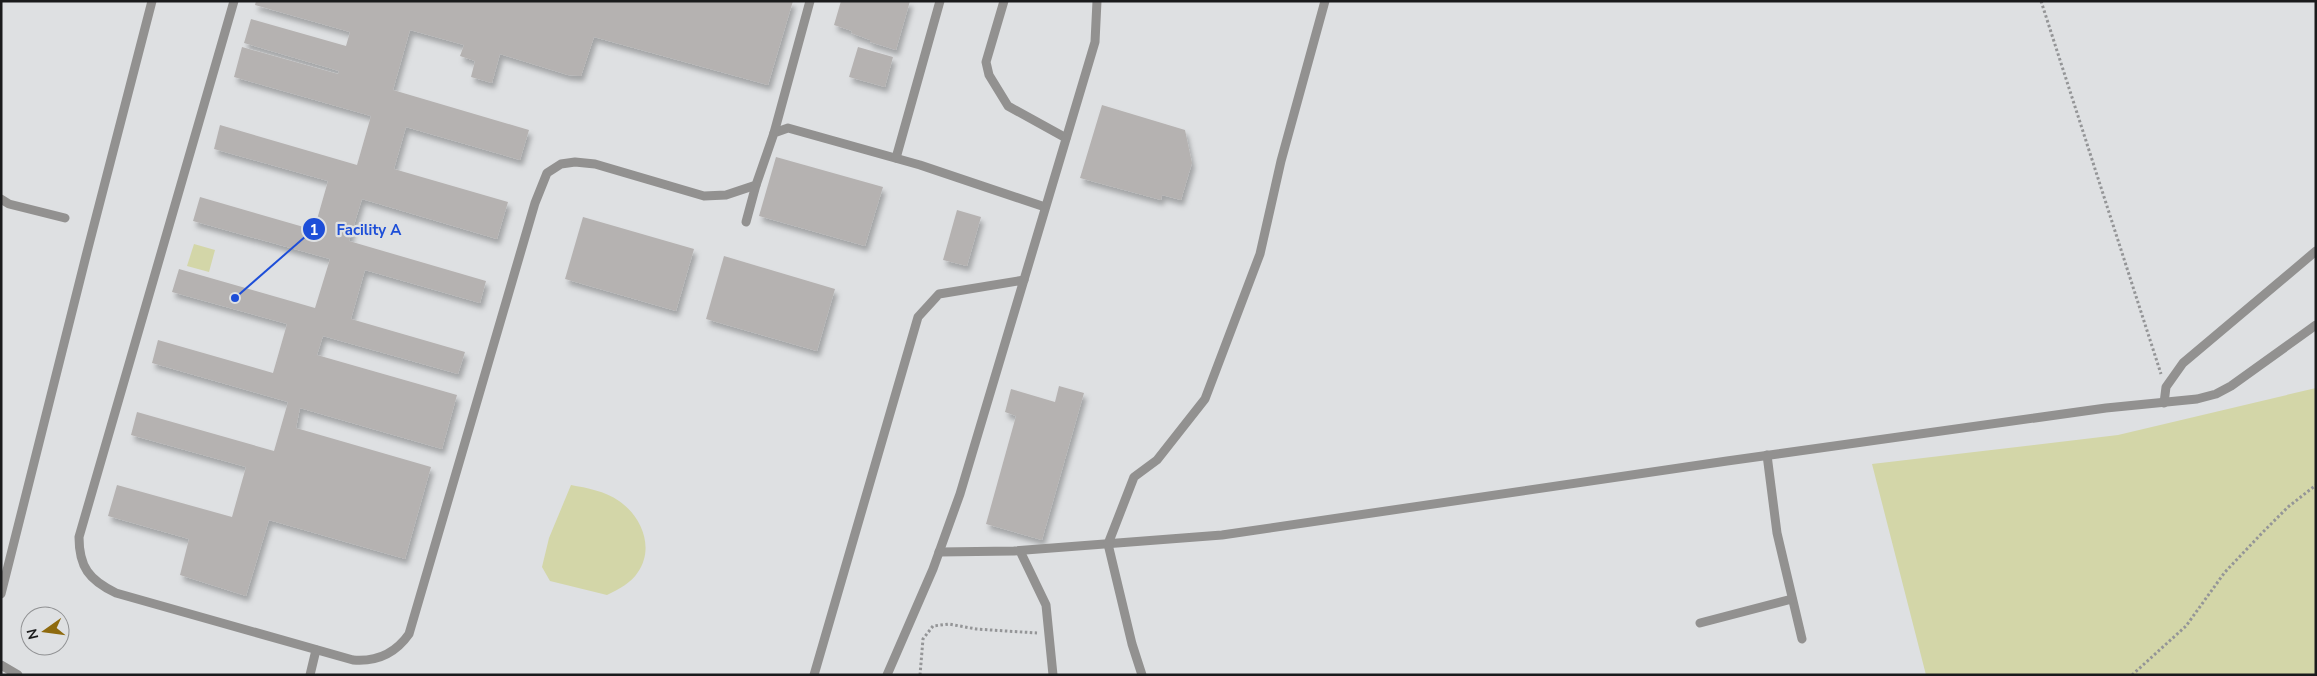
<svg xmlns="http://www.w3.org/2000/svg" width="2317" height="676" font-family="'Nunito Sans',sans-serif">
  <defs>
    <filter id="shadow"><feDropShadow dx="3" dy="5.5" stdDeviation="2.5" flood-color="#0004"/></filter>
  </defs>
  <rect width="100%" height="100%" fill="#dee0e2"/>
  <g fill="#d3d6a8">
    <path d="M194,244L215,250L209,272L187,266Z"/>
    <path d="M2316,388V675H1926L1872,464L2118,435Z"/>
    <path d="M571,485C587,488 605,491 619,501C641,516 655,547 638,572C631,583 619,589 607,595L550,581L542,567L549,538Z"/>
  </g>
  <g fill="#b5b2b1" filter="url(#shadow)">
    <path d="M256,1H793L768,85L594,37L581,76L568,75L500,54L492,83L471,77L475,61L460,56L464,45L410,30L393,90L529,130L520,160L406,127L394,169L508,202L497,239L362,199L349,241L486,281L480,303L365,270L351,319L465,352L458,374L323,336L317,355L457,395L442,449L300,408L296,428L431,467L405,559L269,520L246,596L180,575L189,539L108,516L117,485L232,517L246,467L131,435L137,412L274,451L288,402L152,363L158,340L273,373L287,324L172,292L179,269L315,308L330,259L193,221L200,197L314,230L328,181L214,149L220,125L357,165L371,116L234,77L242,47L338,74L339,71L244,43L251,19L346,46L350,32L255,5Z"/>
    <path d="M841,1H910L896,50L870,42V40L851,33L852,31L834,25Z"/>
    <path d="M858,47L893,57L885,87L849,77Z"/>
    <path d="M1102,105L1185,130L1192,163L1181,200L1162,195L1161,200L1080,178Z"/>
    <path d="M776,157L883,187L865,246L759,216Z"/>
    <path d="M957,210L981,217L967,266L943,260Z"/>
    <path d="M583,217L694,249L676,311L565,279Z"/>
    <path d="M724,256L835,289L817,351L706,319Z"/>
    <path d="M1059,386L1084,393L1042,540L986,524L1016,416L1005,412L1011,389L1055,402Z"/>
  </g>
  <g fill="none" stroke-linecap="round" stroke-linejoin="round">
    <g stroke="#949597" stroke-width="3" stroke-dasharray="2.5 2.5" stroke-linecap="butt">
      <path d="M2041,1L2161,374"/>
      <path d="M920,675L923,639L933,626L949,624L976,629L1037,633"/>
      <path d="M2132,675L2186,626L2225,572L2263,532L2288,507L2316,485"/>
    </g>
    <g stroke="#929190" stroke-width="9">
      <path d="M234,1L79,537C79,567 89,580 116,593L353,660C377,662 395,654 409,634L535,203L547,173L561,164L575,162L595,164L704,196L726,195L756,185L774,133L788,128L920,165L1045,207"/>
      <path d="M1004,1L986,62L989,75L1008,106L1066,138"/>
      <path d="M774,133L810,1"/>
      <path d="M896,158L940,1"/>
      <path d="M1,199L9,204L65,218"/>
      <path d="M746,222L756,185"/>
      <path d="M2164,403L2166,387L2183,363L2316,251"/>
      <path d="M1767,455L1777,533L1802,639"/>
      <path d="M1020,551L1046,605L1053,675"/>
      <path d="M939,552L1014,551L1222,535L1727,461L2106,408L2197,399L2216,394L2231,386L2316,325"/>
      <path d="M1,594L87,252L152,1"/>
      <path d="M1700,623L1792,599"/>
      <path d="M1,665L18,675"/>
      <path d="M310,675L316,650"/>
      <path d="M814,675L918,317L939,294L1024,280"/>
      <path d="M887,675L933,569L960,494L1095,42L1097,1"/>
      <path d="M1142,675L1132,644L1108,544L1134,477L1157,460L1205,399L1260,254L1281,161L1325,1"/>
    </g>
  </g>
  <path fill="none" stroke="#1d4ed8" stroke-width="2" d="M235 298L314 229"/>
  <g fill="#1d4ed8" stroke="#dee0e2" stroke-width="2">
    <circle cx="235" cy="298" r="5"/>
    <circle cx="314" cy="229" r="12"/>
  </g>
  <g font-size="15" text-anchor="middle" font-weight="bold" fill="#fff">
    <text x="314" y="235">1</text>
  </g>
  <g font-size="15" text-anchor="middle" font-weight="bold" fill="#1d4ed8" stroke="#dee0e2" stroke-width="4.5" stroke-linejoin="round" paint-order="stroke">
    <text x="369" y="235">Facility A</text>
  </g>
  <rect width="2317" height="676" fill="none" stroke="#1a1b1c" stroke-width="5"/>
  <g transform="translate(45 631) rotate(256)"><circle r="24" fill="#dee0e2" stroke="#909193"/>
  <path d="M0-4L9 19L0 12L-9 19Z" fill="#8e6a0e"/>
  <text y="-8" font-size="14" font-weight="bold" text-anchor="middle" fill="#1a1b1c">N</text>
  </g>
</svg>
